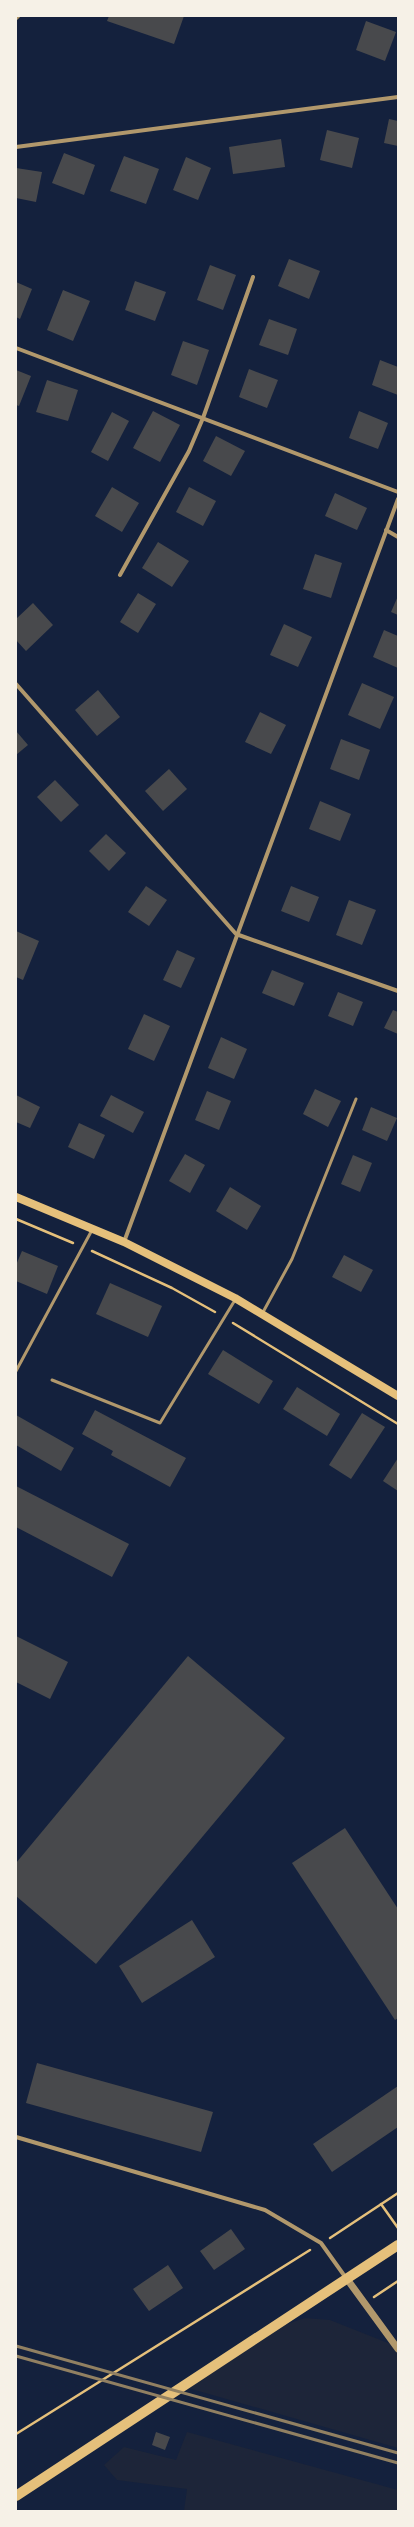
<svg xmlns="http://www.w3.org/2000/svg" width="414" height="2527" font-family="'Golos Text',sans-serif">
  <rect width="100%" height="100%" fill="#14213d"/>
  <g fill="#1d2539">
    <path d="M305,2318L330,2320L398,2347V2448L188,2388L284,2325Z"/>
    <path d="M187,2432L398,2490V2511H184L187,2489L117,2480L104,2465L124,2447L176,2460Z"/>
  </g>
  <g fill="#48494c">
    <path d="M109,16H184L174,44L107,21Z"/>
    <path d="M366,21L396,32L385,61L356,50Z"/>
    <path d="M389,119L398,121V146L384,143Z"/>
    <path d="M327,130L359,138L352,168L320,160Z"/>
    <path d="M281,139L285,167L233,174L229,147Z"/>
    <path d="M64,153L95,165L84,195L52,183Z"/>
    <path d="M124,156L159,169L146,204L110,191Z"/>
    <path d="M186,157L211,168L198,200L173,190Z"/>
    <path d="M16,168L42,172L36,202L16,198Z"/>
    <path d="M289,259L320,271L309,299L278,286Z"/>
    <path d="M210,265L236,275L223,310L197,300Z"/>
    <path d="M135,281L166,292L155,321L125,310Z"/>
    <path d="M16,282L32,289L20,319L16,317Z"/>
    <path d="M63,290L90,301L73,341L47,330Z"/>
    <path d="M269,319L297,329L288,355L259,345Z"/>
    <path d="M183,341L209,350L197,385L171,375Z"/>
    <path d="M380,360L398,367V395L372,385Z"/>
    <path d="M249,369L278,380L267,408L239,397Z"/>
    <path d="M16,370L31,376L19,406L16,405Z"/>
    <path d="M47,380L78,390L68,421L36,412Z"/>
    <path d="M153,411L180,425L160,462L133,448Z"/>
    <path d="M359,411L388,423L378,449L349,438Z"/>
    <path d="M112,412L129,421L108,461L91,452Z"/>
    <path d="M216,436L245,451L231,476L203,461Z"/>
    <path d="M112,487L139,503L122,532L95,516Z"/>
    <path d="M189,487L216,501L203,526L176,512Z"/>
    <path d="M335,493L367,508L357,530L325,516Z"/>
    <path d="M158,542L189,561L172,587L142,568Z"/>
    <path d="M315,554L342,563L331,598L303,589Z"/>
    <path d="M138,593L156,604L138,633L120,622Z"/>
    <path d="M398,596V615L391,612Z"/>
    <path d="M33,603L53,625L26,651L16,640V619Z"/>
    <path d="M284,624L312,637L298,667L270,655Z"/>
    <path d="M384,630L398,636V668L373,657Z"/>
    <path d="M362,683L394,697L380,729L348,715Z"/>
    <path d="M98,690L120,717L97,736L75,710Z"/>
    <path d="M260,712L286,725L271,754L245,742Z"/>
    <path d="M16,731L28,745L16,755Z"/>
    <path d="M341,739L370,750L359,780L330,769Z"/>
    <path d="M169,769L187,789L163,811L145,791Z"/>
    <path d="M55,780L79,805L61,822L37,797Z"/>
    <path d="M320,801L351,814L340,841L309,829Z"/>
    <path d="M106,834L126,853L109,871L89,851Z"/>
    <path d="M146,886L167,900L149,926L128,912Z"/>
    <path d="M291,886L319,897L309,922L281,911Z"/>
    <path d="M349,900L376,910L362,945L336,935Z"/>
    <path d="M16,931L39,941L23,980L16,977Z"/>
    <path d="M177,950L195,958L181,988L163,980Z"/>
    <path d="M272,970L304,983L294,1006L262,993Z"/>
    <path d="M338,992L363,1002L353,1026L328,1016Z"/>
    <path d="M393,1010L398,1012V1034L384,1028Z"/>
    <path d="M144,1014L170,1026L154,1061L128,1049Z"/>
    <path d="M221,1037L247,1049L234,1079L208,1068Z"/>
    <path d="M315,1089L341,1101L328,1127L303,1114Z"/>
    <path d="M207,1091L231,1101L219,1130L195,1120Z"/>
    <path d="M16,1095L40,1107L30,1128L16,1122Z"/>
    <path d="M111,1095L144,1112L133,1133L100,1116Z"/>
    <path d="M371,1107L397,1118L387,1141L362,1130Z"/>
    <path d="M79,1123L105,1135L94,1159L68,1147Z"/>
    <path d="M185,1154L205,1165L190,1193L169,1181Z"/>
    <path d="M353,1155L372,1163L360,1192L341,1184Z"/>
    <path d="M230,1187L261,1206L247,1230L216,1211Z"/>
    <path d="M22,1251L58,1266L47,1294L16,1281V1265Z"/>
    <path d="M344,1255L373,1270L361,1292L332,1277Z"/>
    <path d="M110,1283L162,1306L148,1337L96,1314Z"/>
    <path d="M223,1350L273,1381L259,1404L208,1374Z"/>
    <path d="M297,1387L340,1414L327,1436L283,1409Z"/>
    <path d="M95,1410L186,1458L170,1487L111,1455L113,1451L82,1434Z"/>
    <path d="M362,1413L385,1427L351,1479L329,1465Z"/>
    <path d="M16,1415L74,1448L61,1471L16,1445Z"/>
    <path d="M398,1458V1491L383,1481Z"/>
    <path d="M16,1486L129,1544L112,1577L16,1527Z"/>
    <path d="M16,1636L68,1662L50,1699L16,1682Z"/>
    <path d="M188,1656L285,1738L96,1964L16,1896V1863Z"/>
    <path d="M345,1828L398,1909V2018L395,2020L292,1863Z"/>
    <path d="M192,1920L215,1957L142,2003L119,1966Z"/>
    <path d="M37,2063L213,2112L201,2152L26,2103Z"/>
    <path d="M398,2086V2127L332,2172L313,2144Z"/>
    <path d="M231,2229L245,2249L214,2270L200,2251Z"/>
    <path d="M168,2265L183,2288L149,2311L133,2289Z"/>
    <path d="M156,2432L170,2437L165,2450L152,2445Z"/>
  </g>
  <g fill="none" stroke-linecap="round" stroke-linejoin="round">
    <g stroke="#e5c07b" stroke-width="2.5">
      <path d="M16,1219L73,1243"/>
      <path d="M92,1251L172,1288L215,1312"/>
      <path d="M233,1323L398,1424"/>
      <path d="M381,2204L398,2228"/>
      <path d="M330,2238L398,2193"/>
      <path d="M374,2297L398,2281"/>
      <path d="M16,2434L310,2250"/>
    </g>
    <g stroke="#b1986c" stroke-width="3">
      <path d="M16,19L19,16"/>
      <path d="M262,1314L292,1259L356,1099"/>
      <path d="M16,1371L92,1230"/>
      <path d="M52,1380L160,1423L235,1300"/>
    </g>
    <g stroke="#b1986c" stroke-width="4">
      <path d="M16,147L398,97"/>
      <path d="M16,348L398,492"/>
      <path d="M386,530L398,537"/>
      <path d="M120,575L189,451L203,418L253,277"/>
      <path d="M16,684L236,934L398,991"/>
      <path d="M124,1242L398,499"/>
      <path d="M16,2137L265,2210L321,2243L346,2278"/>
    </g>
    <path stroke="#b1986c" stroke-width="7" d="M347,2279L398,2349"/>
    <path stroke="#e5c07b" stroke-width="8" d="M16,1197L124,1242L235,1298L398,1396"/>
    <path stroke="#e5c07b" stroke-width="10" d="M16,2496L398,2245"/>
    <g stroke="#918062" stroke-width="3">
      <path d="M16,2346L398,2453"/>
      <path d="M16,2356L398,2463"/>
    </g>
  </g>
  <rect width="414" height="2527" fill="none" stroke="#f6f1e7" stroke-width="34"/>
</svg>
